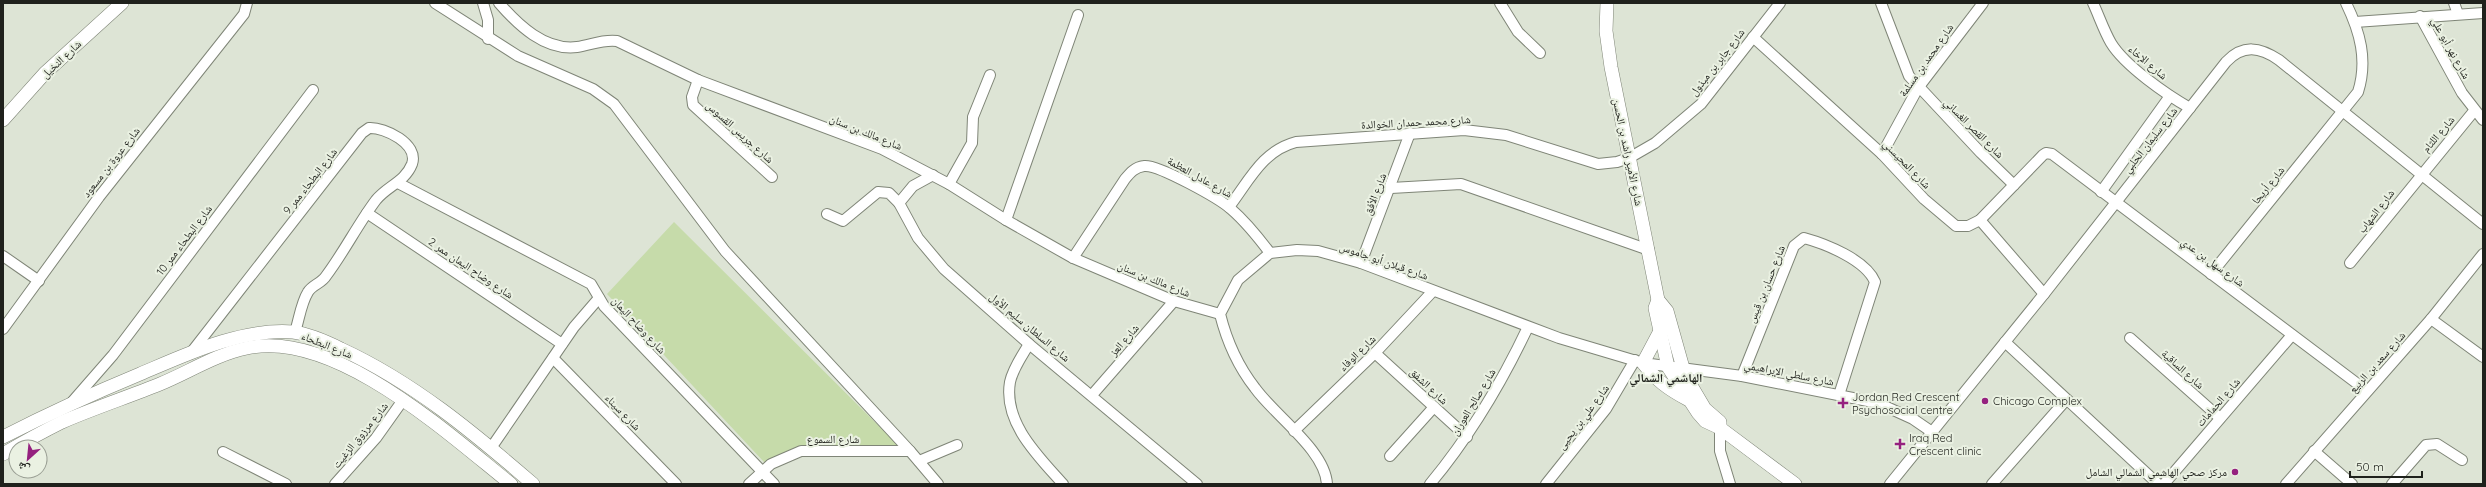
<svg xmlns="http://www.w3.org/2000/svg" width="2486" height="487" font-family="Quicksand,'Noto Naskh Arabic',sans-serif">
  <rect width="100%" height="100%" fill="#dde4d5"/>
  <path fill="#c6dbaa" d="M674,222L904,451L823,446L765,463L607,294Z"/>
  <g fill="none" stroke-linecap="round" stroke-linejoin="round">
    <g stroke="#7f8577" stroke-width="12">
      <g id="minor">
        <path d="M435,3L518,56L593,89L614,104L725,251L910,451L938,484"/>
        <path d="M483,3L488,20V39"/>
        <path d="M499,3C518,25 545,51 577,47C591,45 603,39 617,41L698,80L882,149L949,184L1006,220L1073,258L1174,301L1220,314"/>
        <path d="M1500,3L1518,32L1540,53"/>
        <path d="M1881,3L1909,76L1981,153L2014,185"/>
        <path d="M2093,3C2099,16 2104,31 2111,43C2125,66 2167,95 2190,108"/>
        <path d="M2454,3L2458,14"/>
        <path d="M2420,16L2462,93L2483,120"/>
        <path d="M2355,22L2483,13"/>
        <path d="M1753,37L1882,154L1924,199L1956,226H1968L1980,220L2043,155L2046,153L2052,154L2367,391"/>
        <path d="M698,80L692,97L693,105L772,177"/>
        <path d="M1882,154L1918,88L1983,3"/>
        <path d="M398,183L591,284L604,306L774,484"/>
        <path d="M949,184L972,143L973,117L990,75"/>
        <path d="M1391,188L1461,184L1649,250"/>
        <path d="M2101,192L2170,96"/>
        <path d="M899,203L913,186L933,175"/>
        <path d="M1229,207C1249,181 1262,151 1296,142L1464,130L1506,135L1598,164L1617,162L1629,158L1655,143L1701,104L1780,3"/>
        <path d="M367,213L562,344"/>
        <path d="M827,214L843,221L878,192L889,193L899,203L918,238L944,269L1029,344L1197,484"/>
        <path d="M1006,220L1078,15"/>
        <path d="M1980,220L2044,294"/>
        <path d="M3,256L39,281"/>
        <path d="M1073,258L1125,179C1130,173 1135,167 1144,166C1158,164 1220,199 1231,209C1246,222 1258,237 1270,253"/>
        <path d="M1361,263L1410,133"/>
        <path d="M2350,263L2474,111"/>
        <path d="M2211,274L2358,92C2368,60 2360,32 2346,3"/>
        <path d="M2431,319L2483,357"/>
        <path d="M3,329L99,197L244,14L247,3"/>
        <path d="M2130,338L2220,418"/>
        <path d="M2005,342L2158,484"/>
        <path d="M1029,344C1022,356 1013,368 1010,382C1003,423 1039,457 1063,484"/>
        <path d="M1375,353L1467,437"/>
        <path d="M190,354L362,133L369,128C385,127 419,144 412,164C405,182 387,186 376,200C358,224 344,252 326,276C322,283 312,285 308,292C301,303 299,320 295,332"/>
        <path d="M553,358L676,484"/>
        <path d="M1742,376L1794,246L1804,238C1826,244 1866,260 1875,282L1839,395"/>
        <path d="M1092,395L1174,301"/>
        <path d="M72,402L113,355L313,90"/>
        <path d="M1720,428V451L1730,484"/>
        <path d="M1294,431L1375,353L1433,291"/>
        <path d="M491,448L574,327L599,298"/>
        <path d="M2314,451L2352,484"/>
        <path d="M223,452L286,484"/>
        <path d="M1390,456L1434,407"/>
        <path d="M919,461L957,445"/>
        <path d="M335,484L376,438L403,400"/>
        <path d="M749,484L771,464L801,451H910"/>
        <path d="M1327,484C1325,450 1275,416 1255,388C1237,365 1227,342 1220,314L1238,280L1270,253L1297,250L1318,251L1361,263L1559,338L1643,363L1742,376L1878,403L1913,419L1932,432"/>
        <path d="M1430,484C1470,436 1501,384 1528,327"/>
        <path d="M1546,484L1606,409L1635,360"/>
        <path d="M1890,484L2044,294L2226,62C2243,44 2260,47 2279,60L2483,224"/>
        <path d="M1992,484L2066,400"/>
        <path d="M2164,484L2292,335"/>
        <path d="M2286,484L2431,319L2483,254"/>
        <path d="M2392,484L2426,445L2437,444L2462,460"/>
      </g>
    </g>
    <g stroke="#7f8577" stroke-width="14">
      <g id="tertiary">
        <path d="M1607,3L1606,31L1611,67L1658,300L1667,311L1683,368L1689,382L1705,409L1720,422V428"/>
        <path d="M3,120L45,73L122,3"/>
        <path d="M1658,300L1655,308L1668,367L1698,413L1705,421L1720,428L1795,484"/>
        <path d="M1660,331L1643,363C1656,380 1668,389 1687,399"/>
        <path d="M3,437C48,414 94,393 140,374C187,354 241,328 293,332C309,334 327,342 341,349C413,382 474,433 533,484"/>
        <path d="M3,454C22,443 42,432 62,422C94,408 128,397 160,384C189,372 217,354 247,348C334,329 447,433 511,484"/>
      </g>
    </g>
    <use href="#minor" stroke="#fff" stroke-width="10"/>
    <use href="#tertiary" stroke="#fff" stroke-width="13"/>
  </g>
  <g fill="#95217f" stroke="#eaf1e2" stroke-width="1.5">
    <circle cx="1985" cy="401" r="4"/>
    <path d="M1841 397h4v4h4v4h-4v4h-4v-4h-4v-4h4z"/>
    <path d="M1898 438h4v4h4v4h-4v4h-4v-4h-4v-4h4z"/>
    <circle cx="2235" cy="472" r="4"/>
  </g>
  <g text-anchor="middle" stroke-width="4" stroke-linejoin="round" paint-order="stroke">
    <g font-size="11" fill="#1f211c" stroke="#eaf1e2">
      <text transform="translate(2451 48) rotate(61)" y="4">شارع نهر أبو علي</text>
      <text transform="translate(61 59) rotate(-43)" y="4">شارع النخيل</text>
      <text transform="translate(1926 60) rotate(-55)" y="4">شارع محمد بن مسلمة</text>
      <text transform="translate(1717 62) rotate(-52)" y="4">شارع جابر بن مبذول</text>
      <text transform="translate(2148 62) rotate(40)" y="4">شارع الإخاء</text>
      <text transform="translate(1416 122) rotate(-3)" y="4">شارع محمد حمدان الخوالدة</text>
      <text transform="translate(1974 128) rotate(45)" y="4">شارع القصر الغساني</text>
      <text transform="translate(740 132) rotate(42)" y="4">شارع جريس القسوس</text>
      <text transform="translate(866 132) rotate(22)" y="4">شارع مالك بن سنان</text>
      <text transform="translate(2438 134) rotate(-50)" y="4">شارع اللثام</text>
      <text transform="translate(2150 140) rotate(-52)" y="4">شارع سليمان الحلبي</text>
      <text transform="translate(1628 152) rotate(78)" y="4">شارع الأمير راشد بن الحسن</text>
      <text transform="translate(111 162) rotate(-52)" y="4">شارع عروة بن مسعود</text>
      <text transform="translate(1907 164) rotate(46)" y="4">شارع المحيسني</text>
      <text transform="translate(1200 177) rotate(29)" y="4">شارع عادل العظمة</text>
      <text transform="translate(310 181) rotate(-52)" y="4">شارع البطحاء ممر 9</text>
      <text transform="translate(2268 185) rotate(-51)" y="4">شارع أريحا</text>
      <text transform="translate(1375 194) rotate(-69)" y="4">شارع الأفق</text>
      <text transform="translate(2376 211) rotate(-52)" y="4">شارع الشهاب</text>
      <text transform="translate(184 240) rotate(-53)" y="4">شارع البطحاء ممر 10</text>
      <text transform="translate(1384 261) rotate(19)" y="4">شارع قبلان أبو جاموس</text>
      <text transform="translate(2213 262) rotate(36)" y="4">شارع سهل بن عدي</text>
      <text transform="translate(471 268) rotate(34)" y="4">شارع وضاح اليمان ممر 2</text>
      <text transform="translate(1154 279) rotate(22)" y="4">شارع مالك بن سنان</text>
      <text transform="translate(1766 284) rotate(-68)" y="4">شارع حسان بن قيس</text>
      <text transform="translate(639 325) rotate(47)" y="4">شارع وضاح اليمان</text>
      <text transform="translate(1030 327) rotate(40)" y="4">شارع السلطان سليم الأول</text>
      <text transform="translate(1124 340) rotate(-49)" y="4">شارع العز</text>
      <text transform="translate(327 345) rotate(22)" y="4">شارع البطحاء</text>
      <text transform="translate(1357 353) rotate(-44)" y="4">شارع الوفاء</text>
      <text transform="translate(2377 362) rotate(-48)" y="4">شارع سعد بن الربيع</text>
      <text transform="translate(2183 369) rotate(42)" y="4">شارع الساقية</text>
      <text transform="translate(1789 373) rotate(11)" y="4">شارع سلطي الإبراهيمي</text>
      <text transform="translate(1429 386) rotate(43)" y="4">شارع الشفق</text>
      <text transform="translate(1473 402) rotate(-59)" y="4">شارع صالح العوران</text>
      <text transform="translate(2218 402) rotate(-49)" y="4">شارع الحمامات</text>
      <text transform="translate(623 412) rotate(46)" y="4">شارع سيناء</text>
      <text transform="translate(1583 417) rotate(-53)" y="4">شارع علي بن يحيى</text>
      <text transform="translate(360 435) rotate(-51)" y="4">شارع مرزوق الزغيت</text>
      <text x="833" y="443">شارع السموع</text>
    </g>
    <g font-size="11" fill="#1f211c" stroke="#eaf1e2" text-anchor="start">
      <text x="1852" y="401">Jordan Red Crescent<tspan x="1852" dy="13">Psychosocial centre</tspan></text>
      <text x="1993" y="405">Chicago Complex</text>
      <text x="1909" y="442">Iraq Red<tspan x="1909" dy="13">Crescent clinic</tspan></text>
      <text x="2227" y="476" text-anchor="end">مركز صحي الهاشمي الشمالي الشامل</text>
    </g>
    <g font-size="12" font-weight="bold" fill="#1f211c" stroke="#eaf1e2">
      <text x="1666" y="382">الهاشمي الشمالي</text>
    </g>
  </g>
  <rect width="2486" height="487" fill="none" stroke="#1f211c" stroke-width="8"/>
  <g transform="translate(28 459) rotate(207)"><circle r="19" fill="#eaf1e2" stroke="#999e93"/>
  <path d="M0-3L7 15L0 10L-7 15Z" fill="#95217f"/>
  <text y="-6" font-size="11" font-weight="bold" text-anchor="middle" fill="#1f211c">ش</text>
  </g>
  <path d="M2350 471v6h72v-6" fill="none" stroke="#1f211c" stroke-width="2"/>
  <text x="2356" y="471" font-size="12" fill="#1f211c" stroke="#eaf1e2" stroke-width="3" paint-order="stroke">50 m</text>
</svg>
